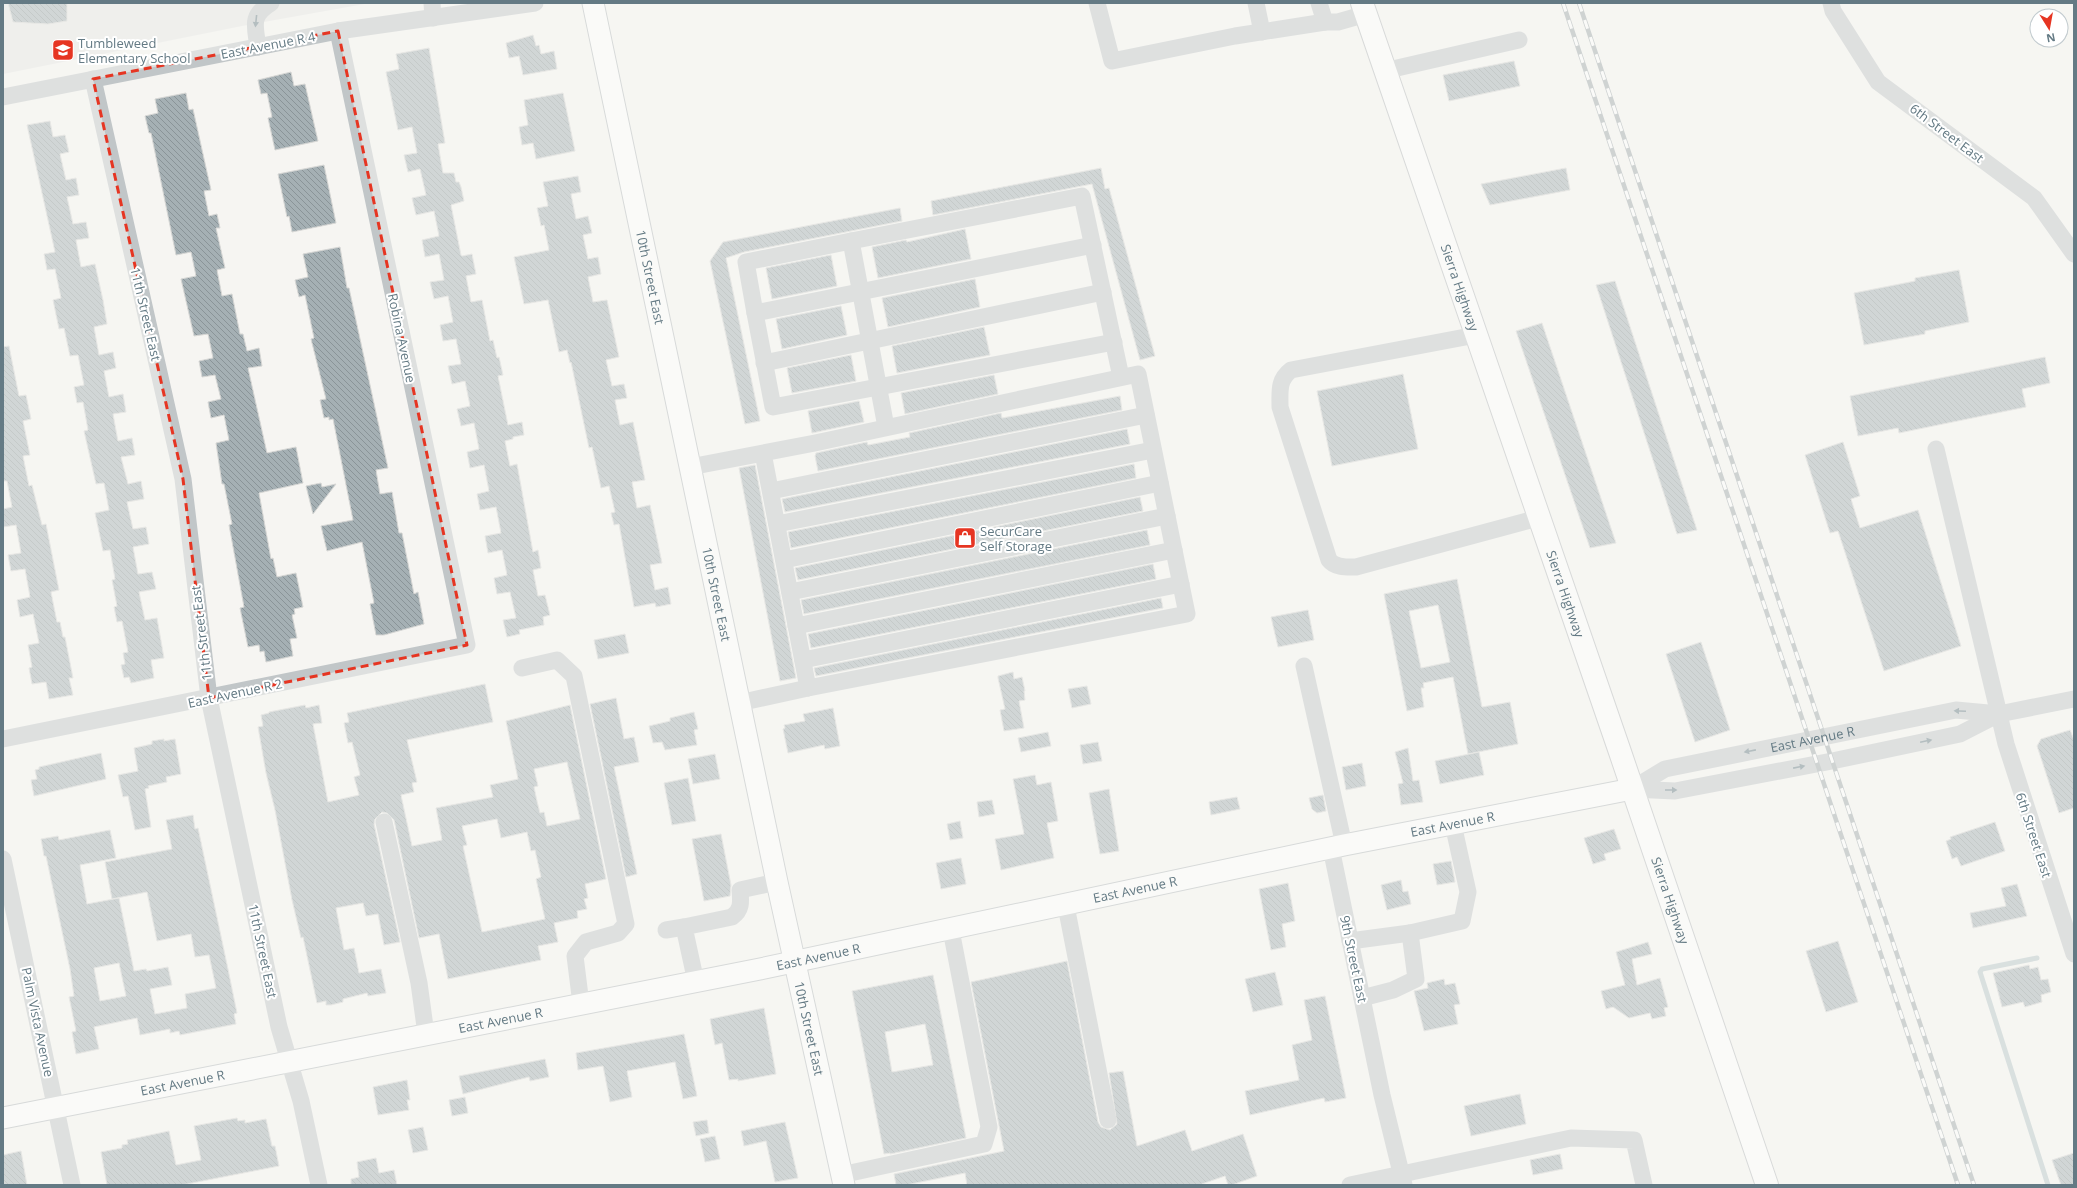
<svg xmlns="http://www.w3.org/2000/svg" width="2077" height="1188" font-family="'Open Sans',sans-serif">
  <defs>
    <pattern id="building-back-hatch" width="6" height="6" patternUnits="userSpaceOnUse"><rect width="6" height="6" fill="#a5b0b4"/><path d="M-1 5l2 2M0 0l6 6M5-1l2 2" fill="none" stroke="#8a9498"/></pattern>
  </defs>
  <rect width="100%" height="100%" fill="#f6f5f2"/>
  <path fill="#e6e7e5" d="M3,3H370L242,26L3,74Z"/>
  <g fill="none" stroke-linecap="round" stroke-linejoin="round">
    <path stroke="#b6c5c8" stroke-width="5" d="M2037,958L1982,969L1980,972L2048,1185"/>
  </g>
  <g fill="url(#building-back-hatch)" stroke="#d7d7d5" fill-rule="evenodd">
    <path d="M8,3H67V21L48,24L13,22Z"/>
    <path d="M533,35L536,46L539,45L541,54L554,51L557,69L523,75L519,56L509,58L506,43Z"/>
    <path d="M429,48L445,143L438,144L443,173H454L456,182H459L461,187L464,201L451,205L461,255L462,256L472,254L476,274L466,276L471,302L482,300L490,341L493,340L497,358L499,357L503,375L498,376L508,425L522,422L524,435L513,437V439L505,441L510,466L517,464L533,552L538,550L541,568L533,570L538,596L545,595L550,615L543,617L544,625L519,630L520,634L507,637L503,620L516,618L510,592L497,594L494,578L507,575L502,550L488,553L485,536L501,533L496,507L480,510L477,494L489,491L484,465L470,468L467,452L479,449L474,423L461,426L457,409L470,406L465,381L452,384L448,366L461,364L456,339L443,341L440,325L453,322L448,296L434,299L430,282L444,280L439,254L425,257L422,240L439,236L434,211L416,215L412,198L426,195L420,169L408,172L404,155L417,153L412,127L398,130L386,72L399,69L396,54Z"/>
    <path d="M1514,61L1520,86L1449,101L1443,75Z"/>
    <path d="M291,72L294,86L305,84L318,141L275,150L268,118L272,117L267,93L261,94L258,80Z"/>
    <path d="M186,93L189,110L193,109L211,190L204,191L209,216L217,214L220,228H216L225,268L217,270L222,296L232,294L240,334H243L247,351L259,348L262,366L248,368L267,453L296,447L303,483L259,493L271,559L273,558L277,577L296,573L303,607L294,609L295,614L292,615L297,638L290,639L293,656L266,662L264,651L260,652L259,645L248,647L240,608L244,607L229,525L232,524L224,484H222L216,443L229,440L224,415L211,418L208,402L221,399L215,375L202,377L199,361L213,358L208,334L194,336L181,279L196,276L191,252L176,255L151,133H149L145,116L158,113L155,99Z"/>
    <path d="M563,93L575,151L536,159L533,143L522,145L519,127L528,125L524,100Z"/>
    <path d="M50,121L53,137L65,135L69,152L60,154L66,180L76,178L79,195L67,197L73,224L86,222L89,238L76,240L81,267L95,264L103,300L107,324L94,327L99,355L113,352L116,368L104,371L109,397L123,394L126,412L113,414L118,441L132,438L135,455L121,457L128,484L141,481L144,499L127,502L133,529L146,527L149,544L133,547L138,574L152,572L156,589L139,592L145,620L157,618L164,658L151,660L154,678L131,683L129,677L124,678L121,665L125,664L123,653L128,652L122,621L117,622L114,607L117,606L112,580L115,579L110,550L103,551L95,513L109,510L104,483L96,484L84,431L88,430L83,402L77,403L74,387L84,385L78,355L70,356L64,328L59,329L53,300L61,298L55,269L47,270L44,254L55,252L27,125Z"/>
    <path d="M324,165L336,223L292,232L289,216L287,217L278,174Z"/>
    <path d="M1101,168L1105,189L1109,188L1155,356L1140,360L1092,184L933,215L931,201Z"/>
    <path d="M1566,168L1570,190L1490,205L1481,184Z"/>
    <path d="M578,176L581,192L571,194L576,219L588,216L592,233L583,235L588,259L598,257L601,274L588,277L593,302L607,300L619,357L606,360L612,386L624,384L627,398L615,400L620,425L633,422L645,480L632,482L637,508L650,505L662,563L650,565L655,590L668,587L671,604L656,607L655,603L634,607L619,524L614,525L611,513L615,512L609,486L601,488L592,447L589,448L571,362L570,363L567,350L559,352L548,300L524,304L514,257L549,250L544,225L541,226L537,208L548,206L543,182Z"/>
    <path d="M900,208L902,221L744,252L726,258L760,421L745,424L710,261L723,242Z"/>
    <path d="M965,229L971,259L878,278L872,247L906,240L907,242Z"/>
    <path d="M340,247L347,288H349L388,468L376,470L380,494L392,492L399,533H402L414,594L418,592L424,624L384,635H376L370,604L374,603L362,542L327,551L321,526L353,520L333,419L329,420V417L324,418L320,400L326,399L311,339L314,338L305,295L299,297L295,280L308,277L303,254Z"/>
    <path d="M831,255L837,286L772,299L766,268Z"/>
    <path d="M1959,270L1969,322L1925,331V334L1864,345L1854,293L1915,281V278Z"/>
    <path d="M975,279L980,307L888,327L882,298Z"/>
    <path d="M1615,281L1697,530L1677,534L1596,285Z"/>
    <path d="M841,306L847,335L782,349L776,319Z"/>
    <path d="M1542,323L1616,543L1590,548L1516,331Z"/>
    <path d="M984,327L990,355L897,373L892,346Z"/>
    <path d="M9,346L19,396L26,395L31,419L23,421L30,455L23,456L29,486L32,485L42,525L46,524L59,590L51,592L57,622H60L63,637H65L73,678H69L73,695L49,699L46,682L32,684L29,668L32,667L28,645L39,643L33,614L20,617L17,600L30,597L25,569L11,571L8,555L21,553L16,525L3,527V509L12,507L7,481H3V347Z"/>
    <path d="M851,355L856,381L792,393L787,368Z"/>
    <path d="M2045,357L2050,383L2022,389L2026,407L1899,433L1898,428L1858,436L1850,396Z"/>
    <path d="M1403,374L1418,449L1332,466L1317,391Z"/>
    <path d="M994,375L998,394L905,414L901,393Z"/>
    <path d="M1120,396L1122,410L818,471L815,456L816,453L867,442L868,445L910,437L909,433L1001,413L1002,418Z"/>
    <path d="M859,401L864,422L812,433L808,411Z"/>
    <path d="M1127,429L1130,444L785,512L782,499Z"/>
    <path d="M1843,442L1860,496L1851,499L1860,528L1918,510L1961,646L1884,671L1838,531L1830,533L1805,455Z"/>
    <path d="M1134,464L1136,478L791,548L788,532Z"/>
    <path d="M755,465L796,678L780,681L739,468Z"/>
    <path d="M321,483L322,487L336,484L313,514L306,486Z"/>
    <path d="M1140,497L1143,511L798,580L795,568Z"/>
    <path d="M1147,530L1150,545L804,614L801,600Z"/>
    <path d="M1153,564L1156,579L811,648L808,634Z"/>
    <path d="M1457,579L1482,707L1510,702L1518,744L1468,754L1453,677L1423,683L1424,688H1421L1424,707L1407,711L1384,594ZM1438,605L1450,662L1421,668L1409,611Z"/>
    <path d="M1161,598L1163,608L816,676L814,668Z"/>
    <path d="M1308,610L1314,640L1278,647L1271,617Z"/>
    <path d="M625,634L629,653L598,659L594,640Z"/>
    <path d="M1701,642L1730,730L1695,742L1666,654Z"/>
    <path d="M1013,672L1014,679L1022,677L1025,691H1024L1025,700L1019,701L1024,728L1004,731L1000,710L1005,709L998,678V676Z"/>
    <path d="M485,684L493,722L407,740L417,782L412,783L414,792L401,795L412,846L442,840L436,808L493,797L490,785L518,779L506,721L570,705L606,879L585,884L588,898L584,899L587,909L577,911L578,918L554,923L558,942L538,946L541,960L448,979L439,934L419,938L394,820L387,813L382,812L375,819L374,824L400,942L384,945L378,914L366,916L363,903L336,908L344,950L354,948L359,973L381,969L386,993L368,996L367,993L343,999V1002L331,1005H326V1001L317,1003L303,937L301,938L292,900L275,810L266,773L258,727L263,726L261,715L269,713V712L305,705L306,708L319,705L322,723L313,724L328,802L359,795L354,777L360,775L352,742L348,743L344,723L349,722L347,713ZM567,762L580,819L547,826L544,812L540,813L537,801L534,787L538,786L534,769ZM497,819L501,838L527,832L531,851L535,850L541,877L536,879L545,919L482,932L463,846L467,845L462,826Z"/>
    <path d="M1087,686L1091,704L1072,708L1068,689Z"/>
    <path d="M616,698L624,739L634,737L639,762L614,767L637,874L626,877L590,704Z"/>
    <path d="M833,708L840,746L825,749L824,745L788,753L783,729L785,728L784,725L805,721L803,714Z"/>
    <path d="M694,712L698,729L694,730L697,745L665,750L662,742L653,743L649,726L670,721V718Z"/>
    <path d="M2070,730L2074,740V808L2059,813L2037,746L2041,739Z"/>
    <path d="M1048,732L1051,746L1021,752L1018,738Z"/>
    <path d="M164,739V741L175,739L181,774L166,777L167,782L148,786L149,788L145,789L151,827L135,830L128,796L123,797L118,775L138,771L134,748L152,744V741Z"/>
    <path d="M1098,742L1102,761L1083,764L1080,745Z"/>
    <path d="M1408,748L1413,781L1419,780L1423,802L1401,805L1398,784L1403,783L1395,752Z"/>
    <path d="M1479,752L1484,775L1440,784L1435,761Z"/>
    <path d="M101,753L106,779L34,796L31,780L37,779L35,770L39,769V767Z"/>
    <path d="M715,754L720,779L693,784L688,759Z"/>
    <path d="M1362,763L1366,786L1346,790L1342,767Z"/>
    <path d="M1035,775L1037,785L1051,782L1058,821L1047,823L1054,858L1001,870L995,839L1024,834L1013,779Z"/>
    <path d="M688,778L696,821L672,825L664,783Z"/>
    <path d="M1109,789L1119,851L1100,854L1089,793Z"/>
    <path d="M1323,795L1326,811L1317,813L1312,809L1309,798Z"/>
    <path d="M1237,797L1240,809L1211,815L1209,802Z"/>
    <path d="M992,800L995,814L979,817L977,802Z"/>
    <path d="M193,815L195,829L198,828L228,969L237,1013L234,1014L236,1024L180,1035L179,1031L170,1033V1029L140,1035L137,1018L94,1027L99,1049L76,1054L72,1032L76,1031L69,997L74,996L70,969L46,856H44L41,839L58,836L59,840L110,830L116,858L80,865L87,904L119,898L134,971L146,969L147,971L168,967L172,985L150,989L155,1014L187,1008L185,994L216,988L209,955L195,957L191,934L157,941L147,892L112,899L105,862L172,849L166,820ZM119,963L126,996L100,1001L94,968Z"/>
    <path d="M960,821L963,838L950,840L947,824Z"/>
    <path d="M1995,822L2005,851L1961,866L1957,857L1952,859L1946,841L1951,839L1950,837Z"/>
    <path d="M1614,829L1621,849L1604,854L1606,860L1593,864L1584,838Z"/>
    <path d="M721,834L731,885L730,896L704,901L692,839Z"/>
    <path d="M961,858L966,884L941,889L936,863Z"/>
    <path d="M1451,861L1455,882L1437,885L1433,864Z"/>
    <path d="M1401,880L1403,892L1408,891L1411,904L1387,910L1381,885Z"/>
    <path d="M1288,883L1295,921L1282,924L1286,947L1271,950L1259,889Z"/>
    <path d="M2017,884L2027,916L1973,928L1970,913L2006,906L2001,888Z"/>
    <path d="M1838,941L1858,1002L1826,1012L1806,951Z"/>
    <path d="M1648,942L1652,954L1632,959L1637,985L1660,978L1668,1007L1664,1008L1666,1016L1652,1019L1650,1013L1629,1018L1613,1007L1606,1009L1601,991L1625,985L1616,952Z"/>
    <path d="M1067,961L1098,1122L1101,1127L1110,1130L1117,1124L1109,1073L1123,1071L1137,1146L1185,1130L1192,1151L1243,1134L1257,1176L1232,1185H1228L1225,1176L1199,1185H967L965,1173L906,1185H896L894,1174L1004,1151L971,982Z"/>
    <path d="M2029,965L2030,969L2038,967L2041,980L2048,979L2051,992L2041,995L2042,1002L2025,1007L2023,1002L2002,1007L1993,973Z"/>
    <path d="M1275,972L1283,1005L1253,1012L1245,979Z"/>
    <path d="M933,975L966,1138L890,1154V1153L884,1154L852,991ZM925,1024L933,1065L892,1072L885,1032Z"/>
    <path d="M1444,979L1445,985L1455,983L1460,1004L1454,1005L1458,1024L1424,1031L1414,991L1428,988L1427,983Z"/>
    <path d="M1325,996L1346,1098L1325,1102L1324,1098L1250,1115L1245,1091L1299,1080L1292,1045L1312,1040L1304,1000Z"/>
    <path d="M764,1008L776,1074L738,1081V1079L729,1080L722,1043L715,1045L710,1019Z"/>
    <path d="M684,1034L697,1096L683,1099L675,1062L627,1071L632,1097L610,1102L603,1066L578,1070L576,1053Z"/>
    <path d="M545,1059L549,1077L530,1081L529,1077L463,1094L459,1076Z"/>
    <path d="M407,1080L410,1100H407L409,1110L378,1115L373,1087Z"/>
    <path d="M1520,1094L1526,1124L1471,1136L1464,1106Z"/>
    <path d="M465,1097L468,1113L452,1116L449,1100Z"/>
    <path d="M237,1118L238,1121L245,1120V1123L266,1119L272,1146H275L279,1166L182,1185H107L101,1152L122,1148V1145L128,1144L127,1140L169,1131L176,1165L201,1160L194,1126Z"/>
    <path d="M707,1120L709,1133L696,1136L693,1122Z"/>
    <path d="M785,1122L798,1178L775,1182L766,1141L744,1146L741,1131Z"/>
    <path d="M423,1127L428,1150L413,1153L408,1130Z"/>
    <path d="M715,1136L720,1159L705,1162L700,1139Z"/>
    <path d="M21,1151L27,1185H3V1155Z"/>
    <path d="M2074,1153V1185H2061L2052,1160Z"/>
    <path d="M1560,1154L1563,1169L1533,1175L1530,1160Z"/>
    <path d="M376,1158L379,1173L394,1170L397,1185H351V1179L359,1177L357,1162Z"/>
  </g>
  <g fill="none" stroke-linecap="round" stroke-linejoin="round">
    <g stroke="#b2b8bb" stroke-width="23">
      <g id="major">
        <path id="s2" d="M593,3L777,882L844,1185"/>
        <path id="s3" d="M3,1118L760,969L1344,845L1632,789"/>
      </g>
    </g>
    <g stroke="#b4b8bb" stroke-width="24">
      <g id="highway">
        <path id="s4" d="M1362,3L1620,752L1767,1185"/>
      </g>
    </g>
    <g stroke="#c1c6c8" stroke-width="17">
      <path d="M432,3L433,18"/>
      <path d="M1097,3L1112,61L1235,36L1325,22"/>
      <path d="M1256,3L1262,32"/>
      <path d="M1319,3L1325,22H1338L1366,14"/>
      <path d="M1831,3L1833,11L1878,82L2034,198L2074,254"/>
      <path d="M258,47C255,25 250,16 271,3"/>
      <path d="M1384,71L1519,40"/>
      <path d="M93,79L183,479L209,698L279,1027L301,1101L319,1185"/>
      <path d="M3,97L338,31L535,3"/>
      <path d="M851,241L746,262L755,313L1093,245"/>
      <path d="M755,313L773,407L1114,342"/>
      <path d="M1476,335L1291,370C1278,380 1280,391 1280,407L1329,560C1335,568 1347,567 1356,567L1538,518"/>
      <path d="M764,363L1103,292"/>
      <path d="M886,427L851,241L1082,196L1121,377"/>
      <path d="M1936,449L2006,744L2074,954"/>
      <path d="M690,467L815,443L1138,374L1187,614L808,688L763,453"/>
      <path d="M771,491L1146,415"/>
      <path d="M777,524L1153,450"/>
      <path d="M784,560L1160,483"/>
      <path d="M790,592L1167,516"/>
      <path d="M796,626L1174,550"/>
      <path d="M803,660L1181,584"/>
      <path d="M1304,666L1344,845"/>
      <path d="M522,668L557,660L574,676L626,924L618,933L586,942L575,956L581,1004"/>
      <path d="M739,703L808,688"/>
      <path d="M3,739L467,645L338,31"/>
      <path d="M1632,789L1675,791L1832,761L1960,734L1999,714L2074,699"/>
      <path id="s1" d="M1632,789L1665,769L1956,710L1999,714"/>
      <path d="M384,822L419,983L426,1034"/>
      <path d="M1331,848L1382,1095L1404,1185"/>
      <path d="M3,859L72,1185"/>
      <path d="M1066,906L1108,1120"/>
      <path d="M666,930L684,927"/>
      <path d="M1350,941L1410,933L1462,921L1468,892L1453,824"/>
      <path d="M696,982L684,927L732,917C742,910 741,902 740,890L777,882"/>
      <path d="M1362,998L1393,990L1416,979L1410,933"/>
      <path d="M841,1175L984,1144L989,1127L951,930"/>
      <path d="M1350,1185L1571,1138L1634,1140L1644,1185"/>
    </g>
    <use href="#major" stroke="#fff" stroke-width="21"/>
    <use href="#highway" stroke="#fff" stroke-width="22"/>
    <g stroke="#9fa8ac" stroke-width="4.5">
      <g id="rail">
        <path d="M1563,3L1958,1185"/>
        <path d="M1579,3L1974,1185"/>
      </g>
    </g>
    <use href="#rail" stroke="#fff" stroke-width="3" stroke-dasharray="9" stroke-linecap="butt"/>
  </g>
  <defs><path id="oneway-solid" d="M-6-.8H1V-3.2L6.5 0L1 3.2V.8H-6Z"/></defs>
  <g fill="#647a84">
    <use href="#oneway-solid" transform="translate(256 21) rotate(96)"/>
    <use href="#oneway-solid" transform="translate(1960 711) rotate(-178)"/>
    <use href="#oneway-solid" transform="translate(1926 741) rotate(-12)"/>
    <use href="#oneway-solid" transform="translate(1750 751) rotate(169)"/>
    <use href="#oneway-solid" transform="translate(1799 767) rotate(-11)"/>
    <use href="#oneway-solid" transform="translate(1671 790)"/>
  </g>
  <path d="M0 0H2077V1188H0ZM338,31L467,645L209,698L183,479L93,79Z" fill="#f6f5f2" fill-opacity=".55" fill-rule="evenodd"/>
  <path fill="none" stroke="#e63522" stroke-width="3" stroke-dasharray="8 5" stroke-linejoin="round" d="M338,31L467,645L209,698L183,479L93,79Z"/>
  <defs>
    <g id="school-square" transform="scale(1.15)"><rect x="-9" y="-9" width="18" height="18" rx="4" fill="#e63522" stroke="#fff"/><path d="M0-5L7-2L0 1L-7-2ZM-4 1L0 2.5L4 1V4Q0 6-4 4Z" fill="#fff"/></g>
    <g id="shop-square" transform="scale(1.15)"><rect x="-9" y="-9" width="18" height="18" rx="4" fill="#e63522" stroke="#fff"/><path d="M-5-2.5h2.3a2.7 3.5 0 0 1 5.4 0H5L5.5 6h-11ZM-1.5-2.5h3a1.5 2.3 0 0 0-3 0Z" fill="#fff"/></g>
  </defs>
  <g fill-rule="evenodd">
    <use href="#school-square" x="63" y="50"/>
    <use href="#shop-square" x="965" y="538"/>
  </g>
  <g text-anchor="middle" stroke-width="4" stroke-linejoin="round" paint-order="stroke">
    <g font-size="13" fill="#647a84" stroke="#fff" text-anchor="start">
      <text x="78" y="48">Tumbleweed<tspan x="78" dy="15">Elementary School</tspan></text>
      <text x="980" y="536">SecurCare<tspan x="980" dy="15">Self Storage</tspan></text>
    </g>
    <g font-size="13" fill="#647a84" stroke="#fff">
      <text transform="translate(268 45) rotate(-11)" y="5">East Avenue R 4</text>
      <text transform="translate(1947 133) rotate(37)" y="5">6th Street East</text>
      <text dy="5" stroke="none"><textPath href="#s2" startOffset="280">10th Street East</textPath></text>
      <text dy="5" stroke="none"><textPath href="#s4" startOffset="301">Sierra Highway</textPath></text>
      <text transform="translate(146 314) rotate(77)" y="5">11th Street East</text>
      <text transform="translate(402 338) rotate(78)" y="5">Robina Avenue</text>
      <text dy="5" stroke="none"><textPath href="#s2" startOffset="604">10th Street East</textPath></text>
      <text dy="5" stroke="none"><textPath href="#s4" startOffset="625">Sierra Highway</textPath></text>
      <text transform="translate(201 633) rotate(-97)" y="5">11th Street East</text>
      <text transform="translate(235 693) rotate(-12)" y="5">East Avenue R 2</text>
      <text dy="5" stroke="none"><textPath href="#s1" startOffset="189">East Avenue R</textPath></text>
      <text dy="5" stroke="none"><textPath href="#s3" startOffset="1479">East Avenue R</textPath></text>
      <text transform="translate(2034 835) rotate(72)" y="5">6th Street East</text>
      <text dy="5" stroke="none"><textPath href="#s3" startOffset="1155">East Avenue R</textPath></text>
      <text dy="5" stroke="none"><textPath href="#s4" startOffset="949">Sierra Highway</textPath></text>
      <text transform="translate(263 951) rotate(78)" y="5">11th Street East</text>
      <text dy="5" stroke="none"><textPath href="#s3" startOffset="831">East Avenue R</textPath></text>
      <text transform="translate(1354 959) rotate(78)" y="5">9th Street East</text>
      <text dy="5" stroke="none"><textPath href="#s3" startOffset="507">East Avenue R</textPath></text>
      <text transform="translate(38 1022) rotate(78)" y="5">Palm Vista Avenue</text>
      <text dy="5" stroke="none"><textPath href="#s2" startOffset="1048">10th Street East</textPath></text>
      <text dy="5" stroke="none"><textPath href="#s3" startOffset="183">East Avenue R</textPath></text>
    </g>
  </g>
  <rect width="2077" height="1188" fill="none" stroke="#647a84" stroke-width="8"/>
  <g transform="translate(2049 28) rotate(169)"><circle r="19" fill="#ffffff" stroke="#c1cace"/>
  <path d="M0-3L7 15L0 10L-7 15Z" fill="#e63522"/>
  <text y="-6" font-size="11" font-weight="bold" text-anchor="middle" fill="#647a84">N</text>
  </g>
</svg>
